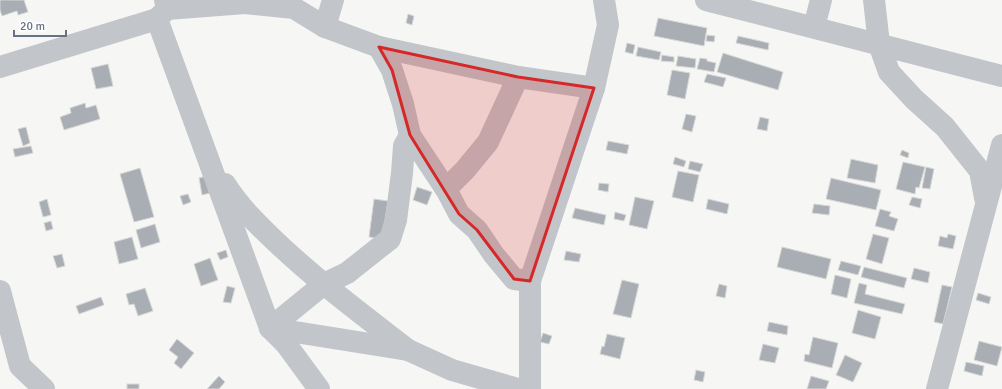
<svg xmlns="http://www.w3.org/2000/svg" width="1002" height="389" font-family="Signika,sans-serif">
  <rect width="100%" height="100%" fill="#f6f7f4"/>
  <g fill="#a9aeb5" stroke="#d8d8d6">
    <path d="M0,0H24L28,12L18,15L17,11L2,16L0,10Z"/>
    <path d="M408,14L414,16L412,25L406,23Z"/>
    <path d="M658,18L707,28L704,46L654,36Z"/>
    <path d="M707,35L715,36L714,42L706,41Z"/>
    <path d="M738,36L769,43L768,50L736,43Z"/>
    <path d="M627,43L635,45L633,54L625,52Z"/>
    <path d="M638,47L661,52L659,60L636,56Z"/>
    <path d="M723,53L783,72L778,90L717,72Z"/>
    <path d="M662,55L674,57V62L661,61Z"/>
    <path d="M678,56L696,59L695,68L676,66Z"/>
    <path d="M700,58L707,59V61L716,63L714,72L697,69Z"/>
    <path d="M108,64L113,86L96,89L91,68Z"/>
    <path d="M672,70L690,73L685,99L667,95Z"/>
    <path d="M707,74L726,78L723,87L704,82Z"/>
    <path d="M85,103L86,108L96,105L100,119L64,130L60,117L71,113L70,108Z"/>
    <path d="M686,114L696,116L692,132L682,129Z"/>
    <path d="M760,117L769,119L767,131L757,129Z"/>
    <path d="M26,127L30,143L23,146L18,129Z"/>
    <path d="M608,141L629,145L627,154L606,150Z"/>
    <path d="M31,146L33,153L15,157L13,149Z"/>
    <path d="M902,150L909,153L908,158L900,155Z"/>
    <path d="M675,157L686,161L684,167L673,164Z"/>
    <path d="M851,159L878,165L875,183L847,178Z"/>
    <path d="M690,161L703,164L700,172L688,169Z"/>
    <path d="M903,162L925,167L919,188L916,187L915,194L896,189Z"/>
    <path d="M926,167L934,169L930,189L922,188Z"/>
    <path d="M140,168L154,217L134,222L120,174Z"/>
    <path d="M678,171L699,175L693,202L672,197Z"/>
    <path d="M206,176L210,193L202,195L199,178Z"/>
    <path d="M831,178L881,190L876,210L826,199Z"/>
    <path d="M599,183L609,184L608,192L598,190Z"/>
    <path d="M417,187L432,192L427,205L413,200Z"/>
    <path d="M188,194L191,202L183,205L180,196Z"/>
    <path d="M635,197L654,201L647,229L629,225Z"/>
    <path d="M912,197L922,199L920,208L909,205Z"/>
    <path d="M47,199L51,215L43,217L39,202Z"/>
    <path d="M374,199L388,201L382,239L369,237Z"/>
    <path d="M708,199L729,204L727,214L706,209Z"/>
    <path d="M814,204L830,206L829,215L812,213Z"/>
    <path d="M575,208L606,215L604,225L572,218Z"/>
    <path d="M880,209L891,212L889,216L898,219L894,231L875,226Z"/>
    <path d="M615,212L626,215L624,221L614,219Z"/>
    <path d="M51,221L53,229L46,231L44,223Z"/>
    <path d="M155,224L160,242L141,248L136,230Z"/>
    <path d="M873,234L889,238L882,264L866,259Z"/>
    <path d="M948,234L956,236L953,249L938,246L940,236L947,238Z"/>
    <path d="M132,237L138,259L119,264L114,242Z"/>
    <path d="M782,247L831,259L826,279L777,267Z"/>
    <path d="M226,250L228,257L220,260L217,253Z"/>
    <path d="M566,251L581,254L579,262L564,260Z"/>
    <path d="M62,254L65,266L57,268L53,256Z"/>
    <path d="M210,258L218,280L201,286L194,264Z"/>
    <path d="M841,261L861,266L858,275L838,270Z"/>
    <path d="M864,267L907,278L904,288L861,277Z"/>
    <path d="M914,268L930,272L928,283L911,279Z"/>
    <path d="M835,275L851,279L847,298L831,294Z"/>
    <path d="M622,280L639,284L631,318L613,314Z"/>
    <path d="M859,283L867,285L865,294L905,304L902,314L854,303Z"/>
    <path d="M719,284L727,286L725,298L716,296Z"/>
    <path d="M942,285L952,287L943,324L934,322Z"/>
    <path d="M227,286L235,288L231,303L223,302Z"/>
    <path d="M145,288L153,311L138,316L134,304L129,305L126,294Z"/>
    <path d="M978,293L991,297L989,304L976,300Z"/>
    <path d="M101,297L104,305L79,314L76,306Z"/>
    <path d="M858,310L881,317L875,339L852,333Z"/>
    <path d="M769,322L788,326L787,335L767,331Z"/>
    <path d="M543,333L552,336L549,344L540,342Z"/>
    <path d="M607,334L625,338L620,359L600,354L602,346L604,347Z"/>
    <path d="M813,337L838,343L832,368L804,361L805,354L809,355Z"/>
    <path d="M177,339L194,353L181,369L174,363L178,357L169,350Z"/>
    <path d="M979,341L1002,347L997,366L974,360Z"/>
    <path d="M763,344L779,348L775,363L759,360Z"/>
    <path d="M845,355L862,363L853,382L836,375Z"/>
    <path d="M966,362L984,366L982,376L964,371Z"/>
    <path d="M696,370L705,372L703,382L694,380Z"/>
    <path d="M219,376L225,382L219,389H207Z"/>
    <path d="M811,376L829,381L826,389H807Z"/>
    <rect x="127" y="384" width="12" height="5"/>
  </g>
  <g fill="none" stroke-linecap="round" stroke-linejoin="round">
    <g stroke="#c2c5c9" stroke-width="22">
      <path d="M165,0L167,9L157,19L270,328L286,344L319,389"/>
      <path d="M706,0L1002,76"/>
      <path d="M874,0L879,44L889,72L914,99L945,127L980,171L985,198"/>
      <path d="M167,9L245,3L294,8L325,27L379,47L518,77L594,88"/>
      <path d="M325,27L333,0"/>
      <path d="M814,27L821,0"/>
      <path d="M379,47L392,70L403,104L410,135L447,191L459,214L477,230L494,255L514,279L530,281"/>
      <path d="M0,67L157,19"/>
      <path d="M225,184C239,206 256,223 275,241C317,281 363,315 408,350"/>
      <path d="M447,191L449,186L465,170L488,142L518,77"/>
      <path d="M0,291L20,366L44,389"/>
      <path d="M270,328L324,284L347,273L390,239L396,220L402,173L404,146L410,135"/>
      <path d="M270,328L408,350L452,370L518,389"/>
      <path d="M530,389V281L594,88L608,25L604,0"/>
      <path d="M937,389L1002,145"/>
    </g>
  </g>
  <path fill="#d62828" fill-opacity="0.2" stroke="#d62828" stroke-width="3" stroke-linejoin="round" d="M379,47L518,77L594,88L530,281L514,279L477,230L459,214L410,135L392,70Z"/>
  <path d="M14 30v6h52v-6" fill="none" stroke="#677283" stroke-width="2"/>
  <text x="20" y="30" font-size="12" fill="#677283" stroke="#ffffff" stroke-width="3" paint-order="stroke">20 m</text>
</svg>
